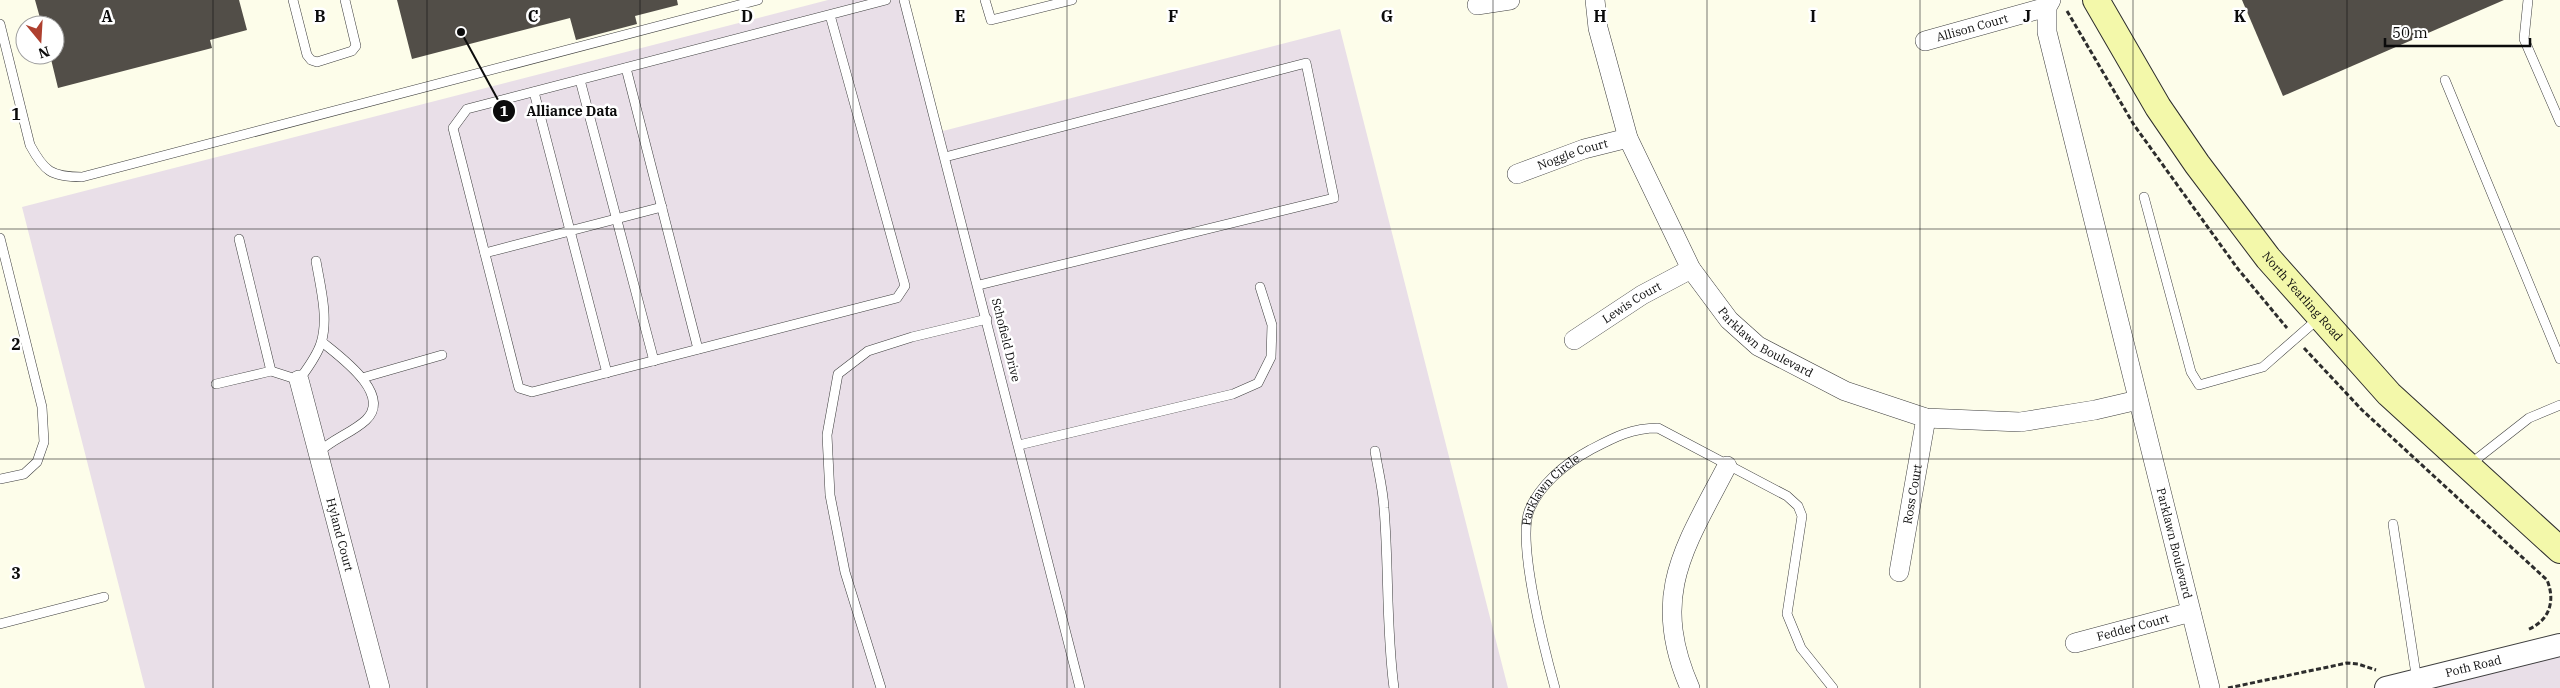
<svg xmlns="http://www.w3.org/2000/svg" width="2560" height="688" font-family="'IBM Plex Serif',serif">
  <rect width="100%" height="100%" fill="#fdfdea"/>
  <g fill="#e9dfe8">
    <path d="M828,0H905L939,132L1340,29L1508,688H145L22,207Z"/>
    <path d="M2560,639V688H2373L2440,673Z"/>
  </g>
  <g fill="#524e48">
    <path d="M35,0H239L247,30L210,40L212,48L58,88L50,55H55V25H42Z"/>
    <path d="M397,0H677L678,5L635,16L637,24L576,40L570,18L412,59Z"/>
    <path d="M2242,0H2504L2283,96Z"/>
  </g>
  <g fill="none" stroke-linecap="round" stroke-linejoin="round">
    <g stroke="#3e3e3e" stroke-width="10">
      <g id="service">
        <path d="M293,0L307,55L311,60L317,62L352,51L356,46L345,0"/>
        <path d="M904,0L1080,688"/>
        <path d="M985,0L991,20L1072,0"/>
        <path d="M2528,0L2524,39L2560,122"/>
        <path d="M830,15L905,286L897,298L532,392L519,388L453,128L467,109L886,0"/>
        <path d="M0,24L30,145C44,171 51,177 82,177L758,0"/>
        <path d="M626,68L698,349"/>
        <path d="M580,80L654,361"/>
        <path d="M2445,80L2560,359"/>
        <path d="M534,92L607,373"/>
        <path d="M945,157L1306,63L1334,198L979,285"/>
        <path d="M2144,197L2191,372L2199,385L2263,367L2319,318"/>
        <path d="M0,238L42,407L44,442L37,462L24,474L0,479"/>
        <path d="M239,239L271,371"/>
        <path d="M485,253L662,207"/>
        <path d="M362,378L442,355"/>
        <path d="M216,384L271,371L299,380C307,369 317,356 321,343C329,318 320,285 316,261"/>
        <path d="M1019,445L1233,394L1258,383L1271,357L1272,325L1260,287"/>
        <path d="M1375,451C1378,470 1383,489 1384,508C1389,568 1386,628 1394,688"/>
        <path d="M318,453C332,439 352,433 366,420C393,394 339,356 322,342"/>
        <path d="M2469,465L2529,418L2560,405"/>
        <path d="M2393,524L2417,681"/>
        <path d="M0,624L104,597"/>
        <path d="M881,688L845,572L830,495L827,435L838,374L868,351L912,337L987,319"/>
        <path id="s1" d="M1555,688C1545,652 1517,544 1529,511C1539,485 1566,463 1590,450C1613,438 1631,428 1658,428L1787,496L1798,506L1802,516L1787,614L1801,648L1833,688"/>
      </g>
    </g>
    <g stroke="#3e3e3e" stroke-width="20">
      <g id="minor">
        <path id="s2" d="M1595,0L1598,28L1628,138L1691,269L1729,320L1758,346L1845,391L1926,418L2020,422L2095,410L2138,400"/>
        <path id="s3" d="M2051,0L2047,7V32L2210,688"/>
        <path d="M1477,5L1510,0"/>
        <path id="s4" d="M1925,41L2047,7"/>
        <path id="s5" d="M1517,174L1584,149L1628,138"/>
        <path id="s6" d="M1574,340L1642,295L1691,269"/>
        <path id="s7" d="M299,380L380,688"/>
        <path id="s8" d="M1899,572L1926,418"/>
        <path id="s9" d="M2075,643L2191,612"/>
        <path d="M1690,688C1649,595 1685,547 1727,466"/>
      </g>
    </g>
    <g stroke="#3e3e3e" stroke-width="24">
      <g id="tertiary">
        <path id="s10" d="M2386,688L2560,645"/>
      </g>
    </g>
    <g stroke="#2d2d2d" stroke-width="28">
      <g id="secondary">
        <path id="s11" d="M2096,0L2158,107L2197,164L2268,258L2389,394L2560,550"/>
      </g>
    </g>
    <g stroke="#2d2d2d" stroke-width="3" stroke-dasharray="5 2.5" stroke-linecap="butt">
      <path d="M2067,11L2134,125L2238,269L2287,328"/>
      <path d="M2304,348L2362,410L2547,580C2556,602 2549,621 2527,630"/>
      <path d="M2228,688L2347,663L2358,664L2376,670"/>
    </g>
    <use href="#service" stroke="#fff" stroke-width="9"/>
    <use href="#minor" stroke="#fff" stroke-width="19"/>
    <use href="#tertiary" stroke="#fff" stroke-width="22"/>
    <use href="#secondary" stroke="#f3f8aa" stroke-width="26"/>
  </g>
  <path fill="none" stroke="#0b0b0b" stroke-width="1" stroke-opacity="0.55" d="M213,0V688M427,0V688M640,0V688M853,0V688M1067,0V688M1280,0V688M1493,0V688M1707,0V688M1920,0V688M2133,0V688M2347,0V688M0,229H2560M0,459H2560"/>
  <g text-anchor="middle" stroke-width="5" stroke-linejoin="round" paint-order="stroke">
    <g font-size="12" fill="#0b0b0b" stroke="#fff">
      <text dy="4" stroke="none"><textPath href="#s4" startOffset="49">Allison Court</textPath></text>
      <text dy="4" stroke="none"><textPath href="#s5" startOffset="59">Noggle Court</textPath></text>
      <text dy="4" stroke="none"><textPath href="#s11" startOffset="362">North Yearling Road</textPath></text>
      <text dy="4" stroke="none"><textPath href="#s6" startOffset="69">Lewis Court</textPath></text>
      <text transform="translate(1006 340) rotate(76)" y="4">Schofield Drive</text>
      <text dy="4" stroke="none"><textPath href="#s2" startOffset="394">Parklawn Boulevard</textPath></text>
      <text dy="4" stroke="none"><textPath href="#s1" startOffset="210">Parklawn Circle</textPath></text>
      <text dy="4" stroke="none"><textPath href="#s8" startOffset="79">Ross Court</textPath></text>
      <text dy="4" stroke="none"><textPath href="#s7" startOffset="160">Hyland Court</textPath></text>
      <text dy="4" stroke="none"><textPath href="#s3" startOffset="560">Parklawn Boulevard</textPath></text>
      <text dy="4" stroke="none"><textPath href="#s9" startOffset="60">Fedder Court</textPath></text>
      <text dy="4" stroke="none"><textPath href="#s10" startOffset="90">Poth Road</textPath></text>
    </g>
  </g>
  <g font-size="16" text-anchor="middle" font-weight="bold" fill="#0b0b0b" stroke="#fff" stroke-width="5" stroke-linejoin="round" paint-order="stroke">
    <text x="107" y="22">A</text>
    <text x="320" y="22">B</text>
    <text x="533" y="22">C</text>
    <text x="747" y="22">D</text>
    <text x="960" y="22">E</text>
    <text x="1173" y="22">F</text>
    <text x="1387" y="22">G</text>
    <text x="1600" y="22">H</text>
    <text x="1813" y="22">I</text>
    <text x="2027" y="22">J</text>
    <text x="2240" y="22">K</text>
    <text x="16" y="120">1</text>
    <text x="16" y="350">2</text>
    <text x="16" y="579">3</text>
  </g>
  <path fill="none" stroke="#0b0b0b" stroke-width="2" d="M461 32L504 111"/>
  <g fill="#0b0b0b" stroke="#fff" stroke-width="2">
    <circle cx="461" cy="32" r="5"/>
    <circle cx="504" cy="111" r="12"/>
  </g>
  <g font-size="15" text-anchor="middle" font-weight="bold" fill="#fff">
    <text x="504" y="116">1</text>
  </g>
  <g font-size="14" text-anchor="middle" font-weight="bold" fill="#0b0b0b" stroke="#fff" stroke-width="5" stroke-linejoin="round" paint-order="stroke">
    <text x="572" y="116">Alliance Data</text>
  </g>
  <g transform="translate(40 40) rotate(162)"><circle r="24" fill="#ffffff" stroke="#9d9d9d"/>
  <path d="M0-4L9 19L0 12L-9 19Z" fill="#ae402f"/>
  <text y="-8" font-size="14" font-weight="bold" text-anchor="middle" fill="#0b0b0b">N</text>
  </g>
  <path d="M2385 38v8h145v-8" fill="none" stroke="#0b0b0b" stroke-width="2.5"/>
  <text x="2392" y="38" font-size="15" fill="#0b0b0b" stroke="#ffffff" stroke-width="4" paint-order="stroke">50 m</text>
</svg>
